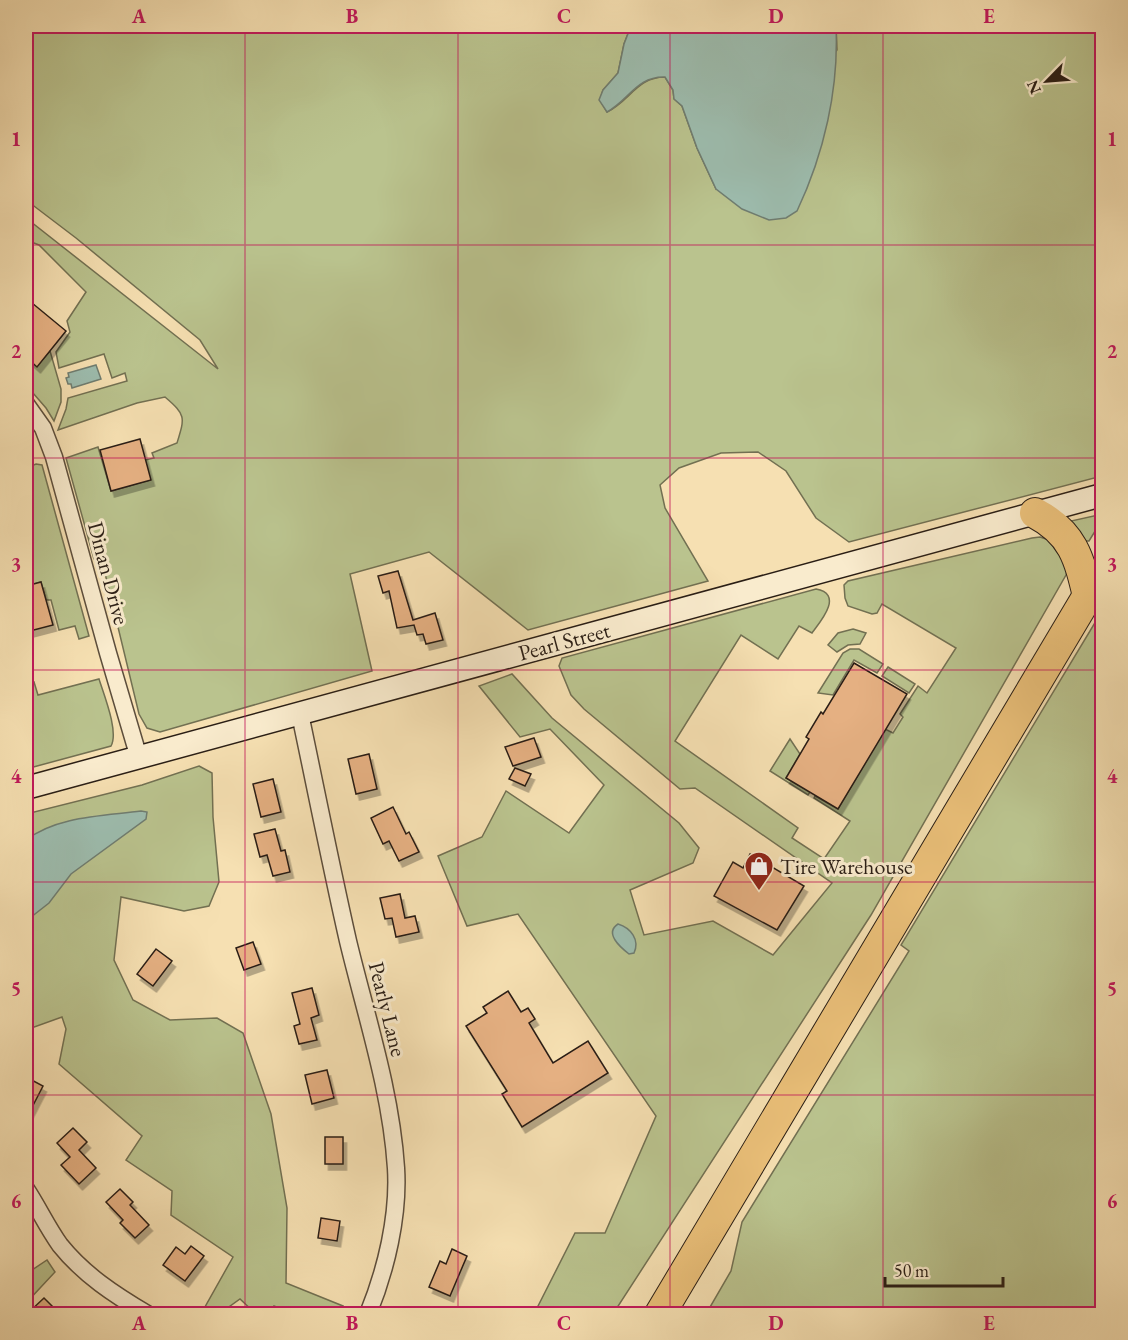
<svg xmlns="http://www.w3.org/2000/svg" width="1128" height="1340" font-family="'EB Garamond',serif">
  <defs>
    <filter id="shadow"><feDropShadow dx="3.5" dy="6" stdDeviation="0" flood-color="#0004"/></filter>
  </defs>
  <rect width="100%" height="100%" fill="#f6e0b2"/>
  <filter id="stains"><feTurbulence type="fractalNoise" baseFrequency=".00333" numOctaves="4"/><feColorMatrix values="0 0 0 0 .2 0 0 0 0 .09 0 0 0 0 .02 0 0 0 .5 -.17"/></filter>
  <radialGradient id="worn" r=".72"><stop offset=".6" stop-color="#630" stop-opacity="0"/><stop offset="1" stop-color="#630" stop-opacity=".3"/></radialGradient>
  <g fill="#bac38e" stroke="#727052" stroke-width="1.5">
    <path d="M26,26H631L624,44L618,73L603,90L600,100L607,112C630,101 637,77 665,77L673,90L674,99L682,106L697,148L716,189L837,50L836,26H1102V476L849,542L816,518L786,471L758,452L721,453L679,468L660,485L665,508L708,581L528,630L429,552L350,574L372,671L160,732L147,728L139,714L103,565L94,559L66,458L98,447L111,491L150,480L145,460L154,458L152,453L177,443C185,417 186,415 165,397L137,403L58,430L66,409L68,398L127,381L125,373L112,378L104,354L59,368L56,352L70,332L67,321L86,292L39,245L26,240V218L218,369L200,340L76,238L26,200Z"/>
    <path d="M50,351L61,389V402L54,421L46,408L26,385V357L37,366Z"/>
    <path d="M36,464L42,465L89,636L79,639L75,626L59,630L51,600H46L41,582L26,586V468Z"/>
    <path d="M1098,515L1102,520L1089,541H1080L1070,529L1071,521Z"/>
    <path d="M1040,537L1049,540L1068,567L1066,575L871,915L613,1314H534L575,1233H605L656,1116L518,914L467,926L438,856L482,837L506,791L569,833L604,785L550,729L520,737L479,686L512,674L552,718L679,823L699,848L693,863L630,890L644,935L713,921L773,955L832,883L695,788L680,789L584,709L571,695L559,666L562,658L816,589C844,594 821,621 812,633L799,626L778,659L741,635L675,741L798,828L792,838L824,859L850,821L814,798L815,796L838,809L885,729L893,733L903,717L900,714L918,686L927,693L956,648L882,604L877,613L872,614L848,606L845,598L844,585L848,581L1032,538Z"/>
    <path d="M1102,611V1314H706L731,1271L742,1222L909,951L901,945Z"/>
    <path d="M853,629L866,633L860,644L848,645L837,652L828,645L838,633Z"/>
    <path d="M850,649H859L883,664L877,673L854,660L833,695L818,693L843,653Z"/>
    <path d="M888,667L915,684L909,693L882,676Z"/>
    <path d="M99,679C104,695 119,732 111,746L26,769V685L34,682L38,695Z"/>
    <path d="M790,739L800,754L786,778L810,792L808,795L770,771Z"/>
    <path d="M199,766L212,773L213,817L219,882L209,906L184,911L121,897L114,960L133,1000L170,1020L217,1018L243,1033L271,1114L287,1208L286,1283L343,1306L339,1314H292L274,1306L266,1314H256L240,1299L219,1314H201L233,1257L171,1215L172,1191L126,1160L142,1136L59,1064L66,1029L62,1017L26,1030V814L142,785Z"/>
    <path d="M47,1260L55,1272L26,1303V1274Z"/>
  </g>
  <g fill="#9dbdaf" stroke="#6f7d71" stroke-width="1.5">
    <path d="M631,26H836C839,89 824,154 797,211L786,218L769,220L742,209L716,189L697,148L682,106L674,99L673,90L665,77C637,76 629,100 607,112L599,100L603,90L618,73L624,44Z"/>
    <path d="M96,365L101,379L72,388L71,384H68L66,378L69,377L68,373Z"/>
    <path d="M141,811L147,812L146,819L71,874L49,903L26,921V840C57,816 103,816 141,811Z"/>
    <path d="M618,924C631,928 640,940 634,953L629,954C620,947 604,933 618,924Z"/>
  </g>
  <g fill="#e5b082" stroke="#2a1e15" stroke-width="1.5" filter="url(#shadow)">
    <path d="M26,298L66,331L37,367L26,357Z"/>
    <path d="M140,439L151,480L111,491L100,450Z"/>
    <path d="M398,571L413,620L435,613L443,640L426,644L423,634L417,635L414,625L397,628L389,591L383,593L378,576Z"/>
    <path d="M41,582L53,625L26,632V586Z"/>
    <path d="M854,663L907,694L838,809L786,778L809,739L806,737L821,712L823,714Z"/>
    <path d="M534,738L541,757L513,766L505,747Z"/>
    <path d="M369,754L377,789L356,794L348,759Z"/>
    <path d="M515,768L531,774L525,786L509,779Z"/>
    <path d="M273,779L281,812L261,817L253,784Z"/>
    <path d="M393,807L406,834L409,832L419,852L399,861L389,841L383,844L371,818Z"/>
    <path d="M275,829L281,851L285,850L290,872L273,876L267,855L260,857L254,834Z"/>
    <path d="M750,854L804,886L777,930L714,896L733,862L743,868Z"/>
    <path d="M400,894L405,918L415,916L419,932L396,937L392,918L385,919L380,898Z"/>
    <path d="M253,942L261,964L244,970L236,948Z"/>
    <path d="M156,949L172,961L153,986L137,974Z"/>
    <path d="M312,988L319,1015L311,1018L317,1040L299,1044L294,1026L300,1024L292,993Z"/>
    <path d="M508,991L521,1012L528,1008L535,1019L529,1023L553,1063L588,1041L608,1073L522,1127L502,1094L507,1091L466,1026L487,1013L483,1007Z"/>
    <path d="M327,1070L334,1098L312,1104L305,1075Z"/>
    <path d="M26,1077L43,1086L26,1119Z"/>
    <path d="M73,1128L87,1142L79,1150L96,1168L79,1184L61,1165L70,1157L57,1143Z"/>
    <rect x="325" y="1137" width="18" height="27"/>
    <path d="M120,1189L133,1202L130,1205L149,1225L135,1238L120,1223L123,1220L106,1202Z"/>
    <path d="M321,1218L340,1221L337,1241L318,1238Z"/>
    <path d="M191,1246L204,1256L185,1281L163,1265L176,1247L185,1254Z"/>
    <path d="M452,1249L467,1256L450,1296L429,1287L440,1261L446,1264Z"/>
    <path d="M44,1298L60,1314H27Z"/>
  </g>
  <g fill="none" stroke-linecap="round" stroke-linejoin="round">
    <g stroke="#5d4e3c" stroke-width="19">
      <g id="street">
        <path d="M26,404L43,428L54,457L108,653L139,758"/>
        <path d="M300,714C316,790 331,866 348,941C366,1016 391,1091 396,1168C399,1216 386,1270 368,1314"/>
        <path d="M26,1189C38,1207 47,1227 60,1245C84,1275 115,1295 147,1314"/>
      </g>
    </g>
    <g stroke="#2a1e15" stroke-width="25">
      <path id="secondary" d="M26,788L1102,495"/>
    </g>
    <g stroke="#2a1e15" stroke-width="32">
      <g id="highway">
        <path d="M1035,513C1073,533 1079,558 1088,596"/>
        <path d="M660,1314L1102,572"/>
      </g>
    </g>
    <use href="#street" stroke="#f9ebcd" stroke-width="16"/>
    <use href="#secondary" stroke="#f9ebcd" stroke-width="22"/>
    <use href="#highway" stroke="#ebc079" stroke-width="30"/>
  </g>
  <path fill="none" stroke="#c2185b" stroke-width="1.5" stroke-opacity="0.55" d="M245,26V1314M458,26V1314M670,26V1314M883,26V1314M26,245H1102M26,458H1102M26,670H1102M26,882H1102M26,1095H1102"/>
  <defs>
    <g id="shop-pin" transform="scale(1.5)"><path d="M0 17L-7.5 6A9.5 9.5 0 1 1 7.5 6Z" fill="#8f2418" stroke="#f9ebcd"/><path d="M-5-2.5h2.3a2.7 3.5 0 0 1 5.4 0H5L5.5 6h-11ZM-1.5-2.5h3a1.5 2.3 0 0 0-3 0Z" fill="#fff"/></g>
  </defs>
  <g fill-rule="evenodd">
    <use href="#shop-pin" x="759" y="866"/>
  </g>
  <g text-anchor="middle" stroke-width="6" stroke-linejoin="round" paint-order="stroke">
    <g font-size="22" fill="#2a1e15" stroke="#f9ebcd">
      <text transform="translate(109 573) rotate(75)" y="8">Dinan Drive</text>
      <text transform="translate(564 641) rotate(-15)" y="8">Pearl Street</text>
      <text transform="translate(388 1009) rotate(76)" y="8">Pearly Lane</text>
    </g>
    <g font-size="22" fill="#2a1e15" stroke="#f9ebcd" text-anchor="start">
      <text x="780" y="874">Tire Warehouse</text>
    </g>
  </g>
  <rect width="1128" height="1340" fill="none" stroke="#f6e0b2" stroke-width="66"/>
  <g transform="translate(1047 81) rotate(245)" stroke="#f9ebcd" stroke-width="4.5" paint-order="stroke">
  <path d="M0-4.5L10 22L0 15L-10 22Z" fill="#2a1e15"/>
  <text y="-9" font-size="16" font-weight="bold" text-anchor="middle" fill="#2a1e15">N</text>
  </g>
  <path d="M885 1277v9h118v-9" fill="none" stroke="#2a1e15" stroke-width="3"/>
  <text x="894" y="1277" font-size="18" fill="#2a1e15" stroke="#f9ebcd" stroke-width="4.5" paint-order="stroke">50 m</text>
  <rect x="33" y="33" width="1062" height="1274" fill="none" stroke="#c2185b" stroke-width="2"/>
  <g font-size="20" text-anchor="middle" font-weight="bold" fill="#c2185b">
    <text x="139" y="23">A</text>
    <text x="352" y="23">B</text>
    <text x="564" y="23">C</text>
    <text x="776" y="23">D</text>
    <text x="989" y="23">E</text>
    <text x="16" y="146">1</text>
    <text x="1112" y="146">1</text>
    <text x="16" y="358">2</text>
    <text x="1112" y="358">2</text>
    <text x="16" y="571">3</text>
    <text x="1112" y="571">3</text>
    <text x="16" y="783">4</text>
    <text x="1112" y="783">4</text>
    <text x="16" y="995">5</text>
    <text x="1112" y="995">5</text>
    <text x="16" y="1208">6</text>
    <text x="1112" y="1208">6</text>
    <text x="139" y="1330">A</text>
    <text x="352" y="1330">B</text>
    <text x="564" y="1330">C</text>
    <text x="776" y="1330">D</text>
    <text x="989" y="1330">E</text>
  </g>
  <rect width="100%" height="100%" filter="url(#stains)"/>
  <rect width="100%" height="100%" fill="url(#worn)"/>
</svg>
